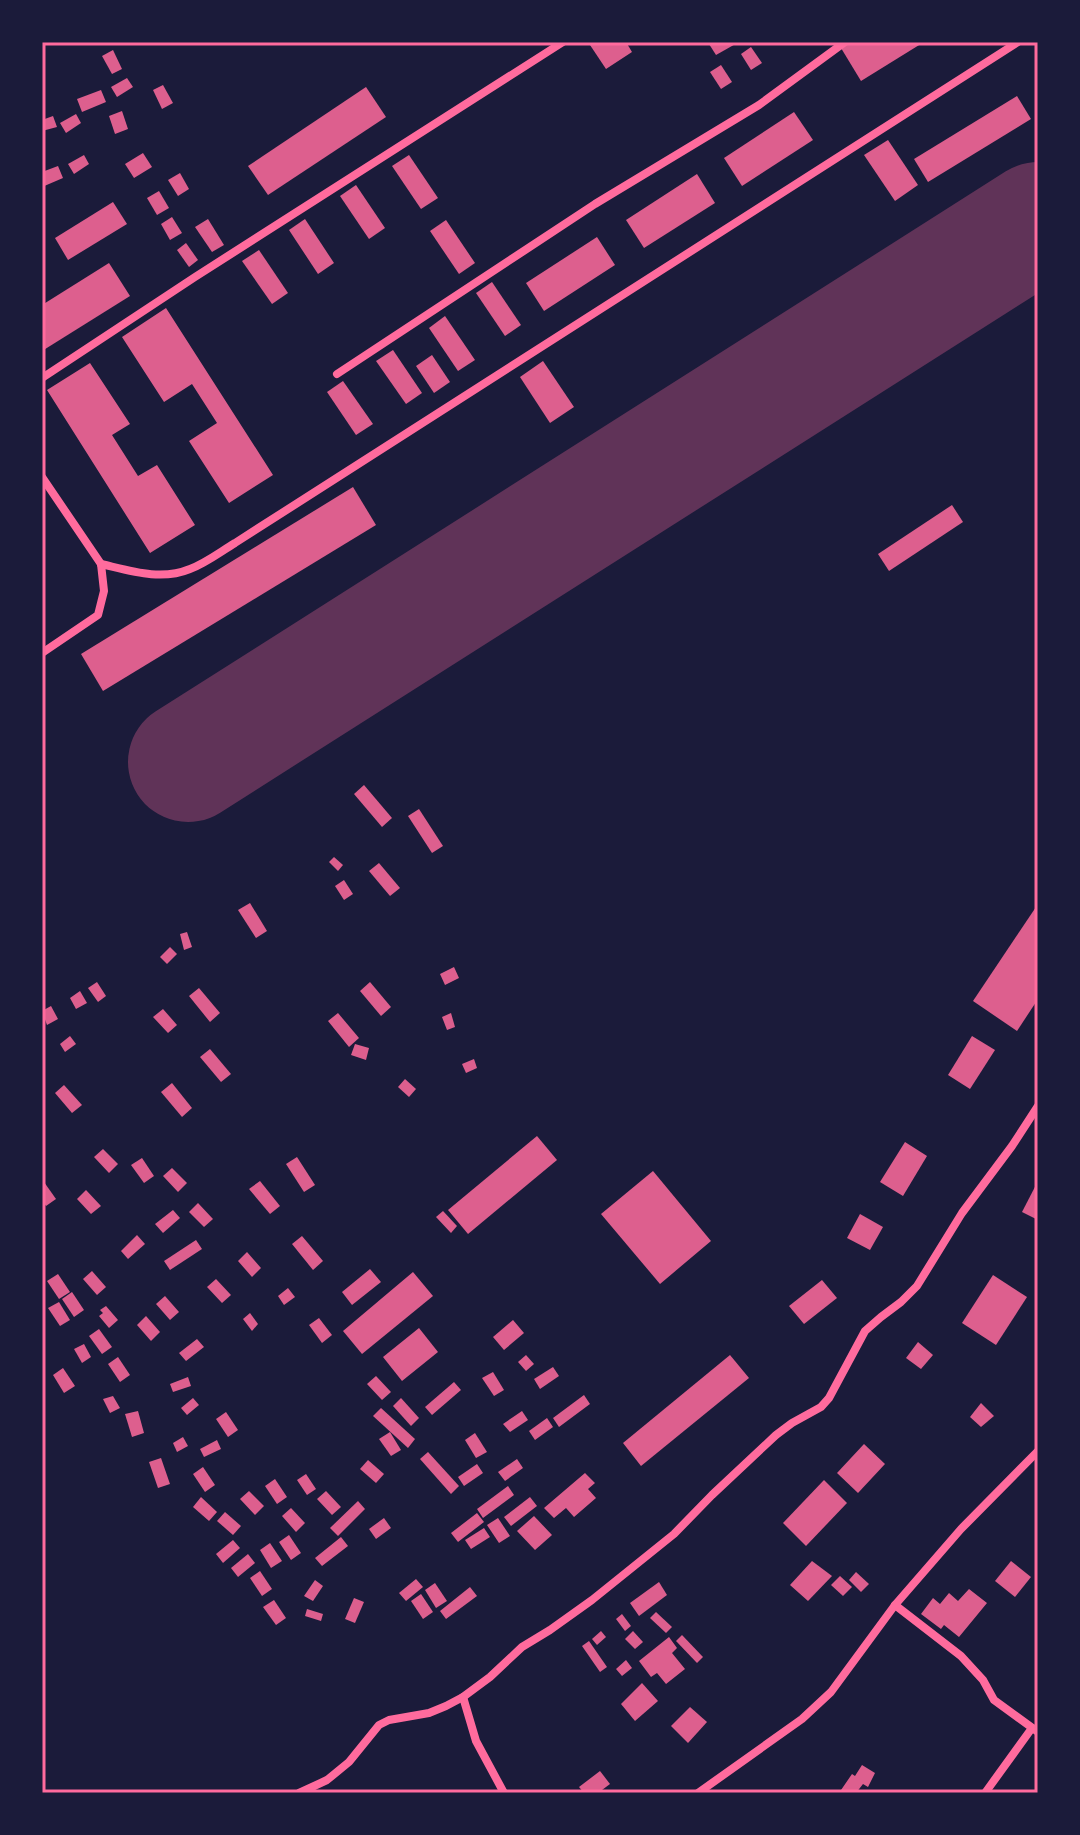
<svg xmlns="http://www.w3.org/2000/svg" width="1080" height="1835" font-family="Roboto,sans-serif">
  <rect width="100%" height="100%" fill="#1b1b3a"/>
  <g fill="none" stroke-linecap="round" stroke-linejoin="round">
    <path stroke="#603358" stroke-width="120" d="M188,762L1038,222"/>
  </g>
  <g fill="#dd5f8e">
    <path d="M588,42H626L632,52L606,69Z"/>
    <path d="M712,42H739L716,55L709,44Z"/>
    <path d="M852,42H924L861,81L841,48Z"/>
    <path d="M751,47L762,63L751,70L741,54Z"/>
    <path d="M113,50L122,69L112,74L102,56Z"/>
    <path d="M721,65L732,82L721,89L710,72Z"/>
    <path d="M127,78L133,87L117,97L111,87Z"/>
    <path d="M163,85L173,103L162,109L153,90Z"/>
    <path d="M366,87L386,117L268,195L248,166Z"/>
    <path d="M101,90L106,102L82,112L77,99Z"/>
    <path d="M1017,96L1031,119L928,182L914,159Z"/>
    <path d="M122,111L128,129L115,134L109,116Z"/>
    <path d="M794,112L813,140L742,186L724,158Z"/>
    <path d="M76,114L81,123L66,133L60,123Z"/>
    <path d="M53,116L57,127L42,131V120Z"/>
    <path d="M888,140L918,185L895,201L864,155Z"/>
    <path d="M143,153L152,167L134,178L125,164Z"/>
    <path d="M84,155L89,164L74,174L68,164Z"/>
    <path d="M409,155L438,198L421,209L392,166Z"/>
    <path d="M58,166L63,178L42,187V172Z"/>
    <path d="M180,173L189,189L178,196L168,180Z"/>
    <path d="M697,174L715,203L644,248L626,220Z"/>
    <path d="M356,185L385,228L369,239L340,196Z"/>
    <path d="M159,191L169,208L157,215L147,198Z"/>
    <path d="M113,202L127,224L68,260L55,238Z"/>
    <path d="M172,217L182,233L170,240L161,224Z"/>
    <path d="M208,219L224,245L212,252L195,227Z"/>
    <path d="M305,219L334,263L318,274L289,230Z"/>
    <path d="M446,220L475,263L459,274L430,231Z"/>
    <path d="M597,237L615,265L544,311L526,283Z"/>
    <path d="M186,243L198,260L189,267L177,250Z"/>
    <path d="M259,250L288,293L272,304L242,261Z"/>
    <path d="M109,263L130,296L42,351V305Z"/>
    <path d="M492,282L521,325L505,336L476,293Z"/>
    <path d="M166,308L273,475L229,503L189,441L217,423L192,384L164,402L122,337Z"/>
    <path d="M445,316L475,360L458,371L429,328Z"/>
    <path d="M393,350L422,393L406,404L376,361Z"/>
    <path d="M432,355L450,382L434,393L416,366Z"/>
    <path d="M543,361L574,407L550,423L520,377Z"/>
    <path d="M90,363L130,424L112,435L138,476L157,465L195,525L150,553L47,390Z"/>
    <path d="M343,381L373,424L356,435L327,392Z"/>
    <path d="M353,487L376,525L103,691L81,654Z"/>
    <path d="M952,505L963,522L889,571L878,554Z"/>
    <path d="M364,785L392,818L382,827L354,794Z"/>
    <path d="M419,809L443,846L432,853L408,816Z"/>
    <path d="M334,857L343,865L338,871L329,862Z"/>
    <path d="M379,863L400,888L390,896L369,871Z"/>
    <path d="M344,880L353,894L344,900L335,886Z"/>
    <path d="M250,903L267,931L256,938L238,910Z"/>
    <path d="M1038,904V999L1017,1031L973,1001Z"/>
    <path d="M187,932L192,947L184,950L180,934Z"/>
    <path d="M170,947L177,954L167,964L160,957Z"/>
    <path d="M454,967L459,978L445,985L440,974Z"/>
    <path d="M97,982L106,996L98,1002L88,988Z"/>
    <path d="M370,982L391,1007L381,1016L360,991Z"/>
    <path d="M199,988L220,1013L210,1022L189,996Z"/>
    <path d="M80,991L87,1003L76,1009L70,998Z"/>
    <path d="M51,1006L58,1019L47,1025L42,1011Z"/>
    <path d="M163,1009L177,1025L168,1033L153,1017Z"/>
    <path d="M338,1013L359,1038L349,1047L328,1021Z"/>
    <path d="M451,1013L455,1027L447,1030L442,1017Z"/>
    <path d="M70,1036L76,1044L65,1052L60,1044Z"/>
    <path d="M972,1036L995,1050L970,1089L948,1075Z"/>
    <path d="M355,1044L369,1048L366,1060L351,1055Z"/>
    <path d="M210,1049L231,1074L221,1082L200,1057Z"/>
    <path d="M474,1059L477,1068L466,1073L462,1064Z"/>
    <path d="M405,1079L416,1089L409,1097L398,1087Z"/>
    <path d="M172,1083L192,1108L182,1117L161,1092Z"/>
    <path d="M64,1085L82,1105L72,1113L55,1093Z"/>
    <path d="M537,1136L557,1160L468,1234L448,1210Z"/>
    <path d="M905,1142L927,1156L903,1196L880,1182Z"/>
    <path d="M103,1149L118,1164L109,1173L94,1157Z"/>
    <path d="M297,1157L315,1185L304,1192L286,1164Z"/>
    <path d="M142,1158L154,1176L144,1183L131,1165Z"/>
    <path d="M172,1168L187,1183L178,1192L163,1176Z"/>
    <path d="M653,1171L711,1241L660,1284L601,1214Z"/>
    <path d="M260,1181L280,1206L270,1214L249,1189Z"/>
    <path d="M1038,1181V1220L1022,1212Z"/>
    <path d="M44,1182L56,1199L46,1206L42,1200V1183Z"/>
    <path d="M86,1190L101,1206L91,1214L77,1199Z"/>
    <path d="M198,1203L213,1219L204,1227L189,1212Z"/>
    <path d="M173,1210L180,1218L163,1233L155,1224Z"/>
    <path d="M443,1211L457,1226L451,1233L436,1217Z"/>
    <path d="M860,1214L883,1227L870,1250L847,1238Z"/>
    <path d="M137,1235L145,1244L128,1259L121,1251Z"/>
    <path d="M302,1236L323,1261L313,1270L292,1244Z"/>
    <path d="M196,1240L202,1249L170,1270L164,1261Z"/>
    <path d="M247,1252L261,1268L252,1277L238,1261Z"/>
    <path d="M370,1269L381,1282L352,1305L342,1292Z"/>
    <path d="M92,1271L106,1287L97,1295L83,1279Z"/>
    <path d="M413,1272L433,1296L362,1354L343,1331Z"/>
    <path d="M58,1274L70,1292L59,1299L47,1281Z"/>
    <path d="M993,1275L1027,1297L996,1345L962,1323Z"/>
    <path d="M216,1279L231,1295L222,1303L207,1287Z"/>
    <path d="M822,1280L837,1298L804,1324L789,1306Z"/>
    <path d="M288,1288L295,1297L284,1305L278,1296Z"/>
    <path d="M72,1292L84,1310L74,1317L62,1299Z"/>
    <path d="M165,1296L179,1312L170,1320L156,1304Z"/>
    <path d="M59,1302L70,1320L60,1326L48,1308Z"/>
    <path d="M106,1306L118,1320L109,1328L99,1316L103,1313L100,1310Z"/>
    <path d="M250,1313L258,1324L252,1331L243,1319Z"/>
    <path d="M146,1316L160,1332L151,1341L137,1325Z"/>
    <path d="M319,1318L332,1335L322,1343L309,1325Z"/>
    <path d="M513,1320L524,1333L504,1350L493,1337Z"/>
    <path d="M419,1328L438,1352L402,1381L383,1357Z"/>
    <path d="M99,1329L112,1347L102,1354L89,1336Z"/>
    <path d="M197,1339L204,1347L186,1361L179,1353Z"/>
    <path d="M918,1342L933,1355L921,1369L906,1358Z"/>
    <path d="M84,1344L91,1357L82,1363L74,1349Z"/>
    <path d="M526,1355L534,1364L526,1371L518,1362Z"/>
    <path d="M730,1355L749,1378L641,1466L623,1443Z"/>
    <path d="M118,1357L130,1375L120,1382L108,1364Z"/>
    <path d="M553,1367L559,1376L540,1389L534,1379Z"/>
    <path d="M63,1368L75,1386L64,1393L53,1375Z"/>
    <path d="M493,1372L504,1390L494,1396L482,1378Z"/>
    <path d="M376,1376L391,1392L382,1400L367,1384Z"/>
    <path d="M188,1377L191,1386L173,1392L170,1384Z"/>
    <path d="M454,1382L461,1390L432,1415L425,1407Z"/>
    <path d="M584,1395L590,1404L559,1427L553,1418Z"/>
    <path d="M113,1396L120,1408L110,1413L103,1399Z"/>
    <path d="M193,1398L199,1405L187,1415L181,1408Z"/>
    <path d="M401,1398L419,1418L411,1426L393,1406Z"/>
    <path d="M981,1403L994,1416L981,1427L970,1417Z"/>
    <path d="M381,1408L415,1439L408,1448L373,1416Z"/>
    <path d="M138,1411L144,1433L132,1437L125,1414Z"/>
    <path d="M522,1411L528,1420L510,1432L503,1424Z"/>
    <path d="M226,1412L238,1430L228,1437L216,1419Z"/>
    <path d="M547,1418L553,1427L535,1440L529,1431Z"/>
    <path d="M390,1432L401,1450L391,1456L379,1439Z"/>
    <path d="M475,1433L487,1452L476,1458L465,1440Z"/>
    <path d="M183,1437L188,1446L177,1452L173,1443Z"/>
    <path d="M217,1440L221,1449L204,1457L200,1449Z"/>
    <path d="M864,1444L885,1464L858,1493L837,1473Z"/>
    <path d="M428,1452L459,1486L451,1494L420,1459Z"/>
    <path d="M161,1458L170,1484L158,1488L149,1462Z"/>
    <path d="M517,1459L523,1468L505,1481L498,1472Z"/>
    <path d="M368,1460L384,1474L376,1483L360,1469Z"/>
    <path d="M477,1464L483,1473L464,1486L458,1477Z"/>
    <path d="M203,1467L215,1485L205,1492L193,1474Z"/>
    <path d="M585,1473L595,1483L588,1489L596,1498L574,1517L566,1508L554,1518L544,1508Z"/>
    <path d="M306,1474L316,1489L307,1495L297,1480Z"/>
    <path d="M275,1479L287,1497L277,1504L265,1486Z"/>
    <path d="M824,1480L847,1503L806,1546L783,1523Z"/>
    <path d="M508,1486L514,1495L483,1518L477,1509Z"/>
    <path d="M249,1491L264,1506L255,1515L240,1499Z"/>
    <path d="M326,1491L341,1507L332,1515L317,1499Z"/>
    <path d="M201,1497L217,1512L209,1521L193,1507Z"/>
    <path d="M530,1497L537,1506L511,1526L504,1517Z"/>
    <path d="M358,1501L365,1509L338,1536L330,1528Z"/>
    <path d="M291,1508L305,1523L296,1532L282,1516Z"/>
    <path d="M225,1512L241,1526L233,1535L217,1521Z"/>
    <path d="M477,1513L484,1522L458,1542L451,1533Z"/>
    <path d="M534,1516L552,1535L535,1550L517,1531Z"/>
    <path d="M384,1518L391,1528L376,1539L369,1529Z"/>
    <path d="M498,1518L510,1536L499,1543L487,1525Z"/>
    <path d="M484,1528L490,1537L471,1549L465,1540Z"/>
    <path d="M289,1535L301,1553L291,1560L279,1542Z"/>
    <path d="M341,1537L348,1546L322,1566L315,1558Z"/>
    <path d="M233,1540L240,1548L223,1563L216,1554Z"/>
    <path d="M270,1543L282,1561L271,1568L260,1550Z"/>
    <path d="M248,1554L255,1563L238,1577L231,1568Z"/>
    <path d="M812,1561L832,1576L808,1601L790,1585Z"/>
    <path d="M1011,1561L1031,1577L1015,1597L995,1581Z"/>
    <path d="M260,1571L272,1589L262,1596L250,1578Z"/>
    <path d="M856,1572L869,1584L861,1592L849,1580Z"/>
    <path d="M840,1576L852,1587L843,1596L831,1585Z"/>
    <path d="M416,1579L423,1587L406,1601L399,1593Z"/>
    <path d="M315,1580L323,1586L313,1601L304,1596Z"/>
    <path d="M659,1582L667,1595L639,1616L630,1603Z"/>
    <path d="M435,1583L447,1601L436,1608L425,1590Z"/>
    <path d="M470,1587L477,1596L446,1619L440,1611Z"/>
    <path d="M969,1589L987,1603L959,1637L944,1625L941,1629L921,1614L933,1598L940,1604L949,1593L958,1601Z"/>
    <path d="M421,1594L433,1612L423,1619L411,1601Z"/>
    <path d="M354,1598L364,1602L355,1623L345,1619Z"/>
    <path d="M274,1600L286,1618L276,1625L263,1607Z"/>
    <path d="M307,1609L323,1614L321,1621L305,1616Z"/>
    <path d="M656,1612L672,1627L666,1633L650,1618Z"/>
    <path d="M622,1614L631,1626L625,1631L616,1619Z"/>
    <path d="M601,1631L606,1637L597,1645L592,1639Z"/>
    <path d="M633,1631L643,1642L635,1649L625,1639Z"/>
    <path d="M682,1635L703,1657L697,1663L676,1641Z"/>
    <path d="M669,1637L677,1648L672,1653L685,1669L666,1684L657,1673L651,1677L639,1661Z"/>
    <path d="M589,1641L607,1667L600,1672L582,1646Z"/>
    <path d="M626,1660L632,1668L622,1676L616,1669Z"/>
    <path d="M642,1683L658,1701L635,1721L621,1704Z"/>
    <path d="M690,1707L707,1722L688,1743L671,1726Z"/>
    <path d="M862,1765L875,1773L868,1787L863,1784L856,1793H845L841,1790L852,1774L855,1776Z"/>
    <path d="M600,1771L610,1784L598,1793H584L579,1787Z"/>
  </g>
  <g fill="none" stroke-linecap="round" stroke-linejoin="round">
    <g stroke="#ff6b9d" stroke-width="8">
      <path d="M337,374L595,204L759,105L845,42"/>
      <path d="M42,378L195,277L563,42"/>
      <path d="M42,477L101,564L104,591L98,615L42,653"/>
      <path d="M101,564C131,571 161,581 190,569C206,563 220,552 235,543L1018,42"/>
      <path d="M895,1605L961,1656L983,1680L994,1700L1038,1732"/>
      <path d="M463,1697L476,1741L504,1793"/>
      <path d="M299,1793L327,1780L349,1762L379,1725L389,1720L429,1713L446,1706L463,1697L490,1677L522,1647L550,1630L592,1600L674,1534L712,1495L776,1435L792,1423L821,1407L829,1398L865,1331L881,1317L901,1302L917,1286L962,1213L1012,1146L1038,1106"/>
      <path d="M698,1793L802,1719L831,1692L895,1605L961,1529L1038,1451"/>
      <path d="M985,1793L1032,1728"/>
    </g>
  </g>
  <rect width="1080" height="1835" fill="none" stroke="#1b1b3a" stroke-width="88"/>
  <rect x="44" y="44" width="992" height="1747" fill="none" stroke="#ff6b9d" stroke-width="3"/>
</svg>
